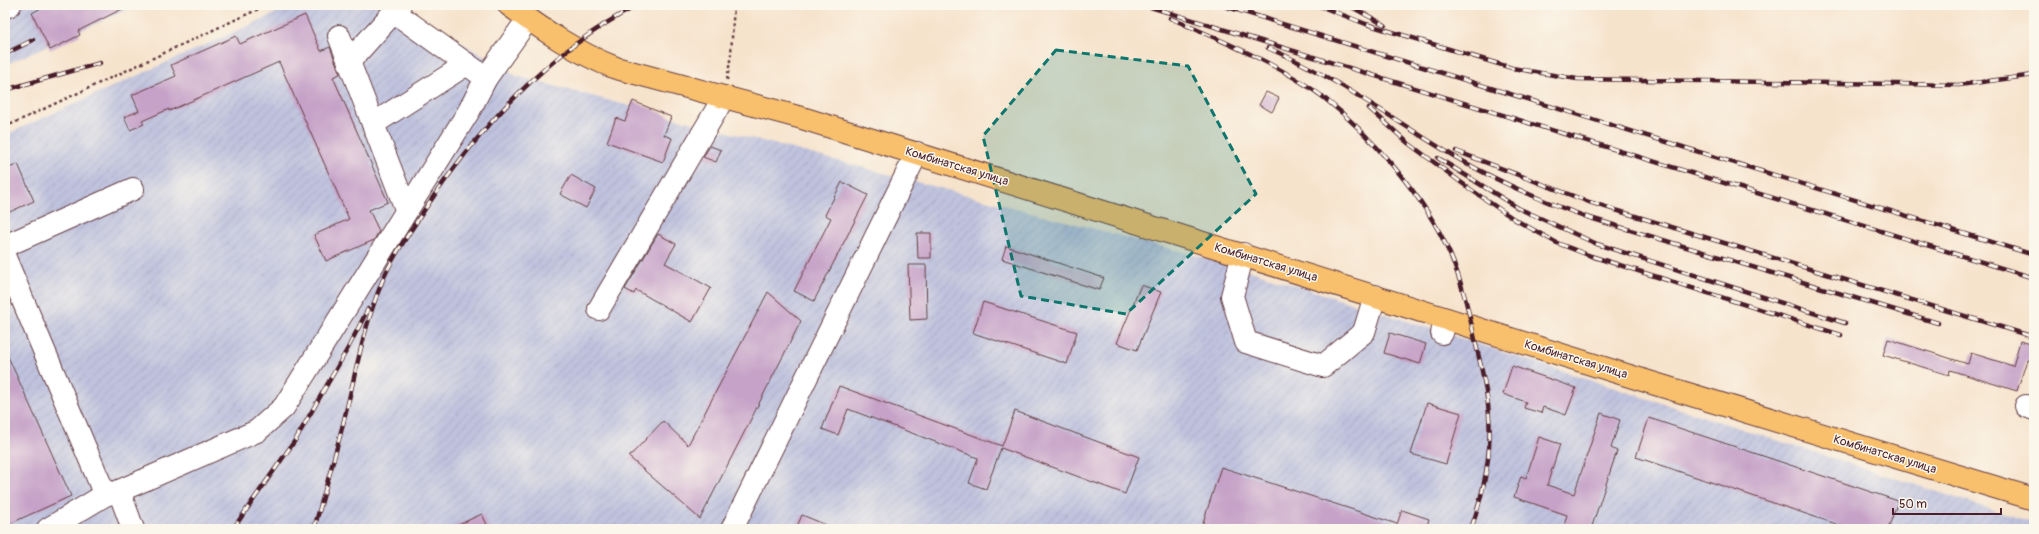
<svg xmlns="http://www.w3.org/2000/svg" width="2039" height="534" font-family="Pangolin,sans-serif">
  <defs>
    <pattern id="industrial-furrows" width="10" height="10" patternUnits="userSpaceOnUse"><rect width="10" height="10" fill="#bfc2dd"/><path d="M-1 1l2-2M0 10L10 0M9 11l2-2" fill="none" stroke="#a6a6be"/></pattern>
  </defs>
  <rect width="100%" height="100%" fill="#fbf7ec"/>
  <filter id="ink" filterUnits="userSpaceOnUse"><feTurbulence type="fractalNoise" baseFrequency=".025" numOctaves="2"/><feDisplacementMap in="SourceGraphic" scale="8" xChannelSelector="R" yChannelSelector="G"/><feConvolveMatrix kernelMatrix="1 2 1 2 8 2 1 2 1" color-interpolation-filters="sRGB"/></filter>
  <filter id="wash" filterUnits="userSpaceOnUse"><feTurbulence type="fractalNoise" baseFrequency=".012" numOctaves="4" result="noise"/><feDisplacementMap in="SourceGraphic" scale="16" xChannelSelector="R" yChannelSelector="G"/><feGaussianBlur stdDeviation="0.9" result="paint"/><feColorMatrix in="noise" values="0 0 0 0 0 0 0 0 0 0 0 0 0 0 0 0 0 1.4 0 .05"/><feComposite in="paint" operator="in"/></filter>
  <g filter="url(#wash)">
    <rect width="100%" height="100%" fill="#f6e3cc"/>
    <g fill="url(#industrial-furrows)">
      <path d="M5,5H137L5,65Z"/>
      <path d="M294,5H399L516,76L1239,267L2034,523V529H5V135Z"/>
    </g>
    <g id="blocks">
      <g fill="#c6a2c8">
        <path d="M47,5H130L78,31L80,35L50,50L32,13Z"/>
        <path d="M305,15L321,51L330,47L340,74L333,77L388,202L369,210L379,231L374,240L326,261L314,235L349,219L279,62L169,111V109L142,121L144,124L130,130L124,117L139,111L132,95L176,76L171,65L236,36L240,44Z"/>
        <path d="M1266,92L1279,98L1272,112L1259,105Z"/>
        <path d="M633,101L671,117L664,135L672,138L663,162L607,142L616,118L625,121Z"/>
        <path d="M710,146L721,150L716,162L703,157Z"/>
        <path d="M18,164L34,201L5,214V170Z"/>
        <path d="M571,175L596,189L586,208L560,194Z"/>
        <path d="M842,182L868,195L814,301L794,291L831,218L825,215Z"/>
        <path d="M917,233H931V258H918Z"/>
        <path d="M658,234L676,244L665,263L711,288L692,322L636,290L634,294L625,289Z"/>
        <path d="M1006,246L1104,278L1099,290L1002,259Z"/>
        <path d="M908,265H926L927,319L910,320Z"/>
        <path d="M1141,285L1161,292L1137,350L1117,343Z"/>
        <path d="M768,292L801,321L700,519L629,457L663,421L688,445Z"/>
        <path d="M983,302L1077,332L1067,364L973,333Z"/>
        <path d="M1390,333L1426,344L1420,364L1384,353Z"/>
        <path d="M1888,339L1968,364L1971,353L2013,366L2020,341L2034,345V362L2027,360L2017,391L1950,370L1949,375L1883,355Z"/>
        <path d="M5,350L71,496L9,524L5,514Z"/>
        <path d="M1512,366L1576,388L1566,415L1543,407L1541,413L1524,408L1526,402L1503,394Z"/>
        <path d="M839,386L1002,446L1015,411L1139,457L1125,494L1001,448L986,489L969,483L978,458L848,409L838,435L822,429Z"/>
        <path d="M1427,403L1461,413L1446,464L1411,454Z"/>
        <path d="M1601,413L1620,420L1611,448L1617,451L1591,529H1563L1567,515L1514,497L1521,476L1526,478L1539,437L1560,444L1547,485L1574,494Z"/>
        <path d="M1649,418L1898,501L1888,529H1845V527L1636,457Z"/>
        <path d="M1221,467L1397,524L1402,510L1429,519L1426,529H1201Z"/>
        <path d="M482,514L489,529H449Z"/>
        <path d="M802,515L836,529H796Z"/>
      </g>
    </g>
  </g>
  <g filter="url(#ink)">
    <use href="#blocks" fill-opacity="0" stroke="#643c43" stroke-width="1"/>
    <g fill="none" stroke-linecap="round" stroke-linejoin="round">
      <g stroke="#643c43" stroke-width="24">
        <g id="minor">
          <path d="M5,7L10,5"/>
          <path d="M394,12L486,78"/>
          <path d="M339,36L406,209"/>
          <path d="M349,62L400,5"/>
          <path d="M373,124L467,64"/>
          <path d="M5,246L133,189"/>
          <path d="M1243,254L1232,296L1246,342L1323,366L1364,332L1375,296"/>
          <path d="M5,258L105,495L119,491L257,431L284,407L469,111L486,78L528,19"/>
          <path d="M599,309L724,97"/>
          <path d="M1442,333L1446,319"/>
          <path d="M2026,406L2034,409"/>
          <path d="M119,491L133,529"/>
          <path d="M48,529L105,495"/>
          <path d="M732,529L917,153"/>
        </g>
      </g>
      <g stroke="#643c43" stroke-width="24">
        <path id="major" d="M509,5C543,30 577,53 616,68L802,118L1652,383L2034,499"/>
      </g>
      <g stroke="#643c43" stroke-width="2.5" stroke-dasharray="3 3" stroke-linecap="butt">
        <path d="M727,80L731,54L734,5"/>
        <path d="M5,127L267,5"/>
      </g>
      <use href="#minor" stroke="#fff" stroke-width="22"/>
      <use href="#major" stroke="#f8bf6c" stroke-width="22"/>
      <g stroke="#4a1f2b" stroke-width="4.5">
        <g id="rail">
          <path d="M1144,5L2034,278"/>
          <path d="M1221,5L2034,255"/>
          <path d="M1317,5L1366,24L1512,68L1577,79L1959,85L2034,75"/>
          <path d="M1348,5L1385,25"/>
          <path d="M1170,18C1220,40 1279,64 1323,97C1369,133 1426,198 1449,252C1462,281 1469,313 1476,344C1481,368 1488,392 1489,416C1492,455 1484,492 1471,529"/>
          <path d="M1268,48C1337,77 1393,120 1457,158C1499,182 1542,201 1587,217L1938,323"/>
          <path d="M5,54L33,40"/>
          <path d="M5,90L100,63"/>
          <path d="M1369,108L1408,143L1470,189L1514,219L1557,243L1591,256L1841,335"/>
          <path d="M1456,151L1589,202L2034,337"/>
          <path d="M1438,158L1518,208L1597,244L1845,323"/>
          <path d="M233,529L296,439L348,348L368,309"/>
          <path d="M314,529C324,493 335,457 344,420C355,376 363,330 380,287C389,262 408,235 423,212C479,128 547,52 638,5"/>
        </g>
      </g>
      <use href="#rail" stroke="#fbf7ec" stroke-width="3" stroke-dasharray="9" stroke-linecap="butt"/>
    </g>
  </g>
  <path fill="#0f766e" fill-opacity="0.2" stroke="#0f766e" stroke-width="3" stroke-dasharray="8 5" stroke-linejoin="round" d="M1056,50L1188,66L1256,194L1126,314L1021,296L983,136Z"/>
  <g text-anchor="middle" stroke-width="3" stroke-linejoin="round" paint-order="stroke">
    <g font-size="12" fill="#4a1f2b" stroke="#fbf7ec">
      <text transform="translate(957 166) rotate(17)" y="4">Комбинатская улица</text>
      <text transform="translate(1266 262) rotate(17)" y="4">Комбинатская улица</text>
      <text transform="translate(1576 359) rotate(17)" y="4">Комбинатская улица</text>
      <text transform="translate(1885 454) rotate(17)" y="4">Комбинатская улица</text>
    </g>
  </g>
  <rect width="2039" height="534" fill="none" stroke="#fbf7ec" stroke-width="20"/>
  <path d="M1893 508v6h108v-6" fill="none" stroke="#4a1f2b" stroke-width="2"/>
  <text x="1899" y="508" font-size="12" fill="#4a1f2b" stroke="#fbf7ec" stroke-width="3" paint-order="stroke">50 m</text>
</svg>
